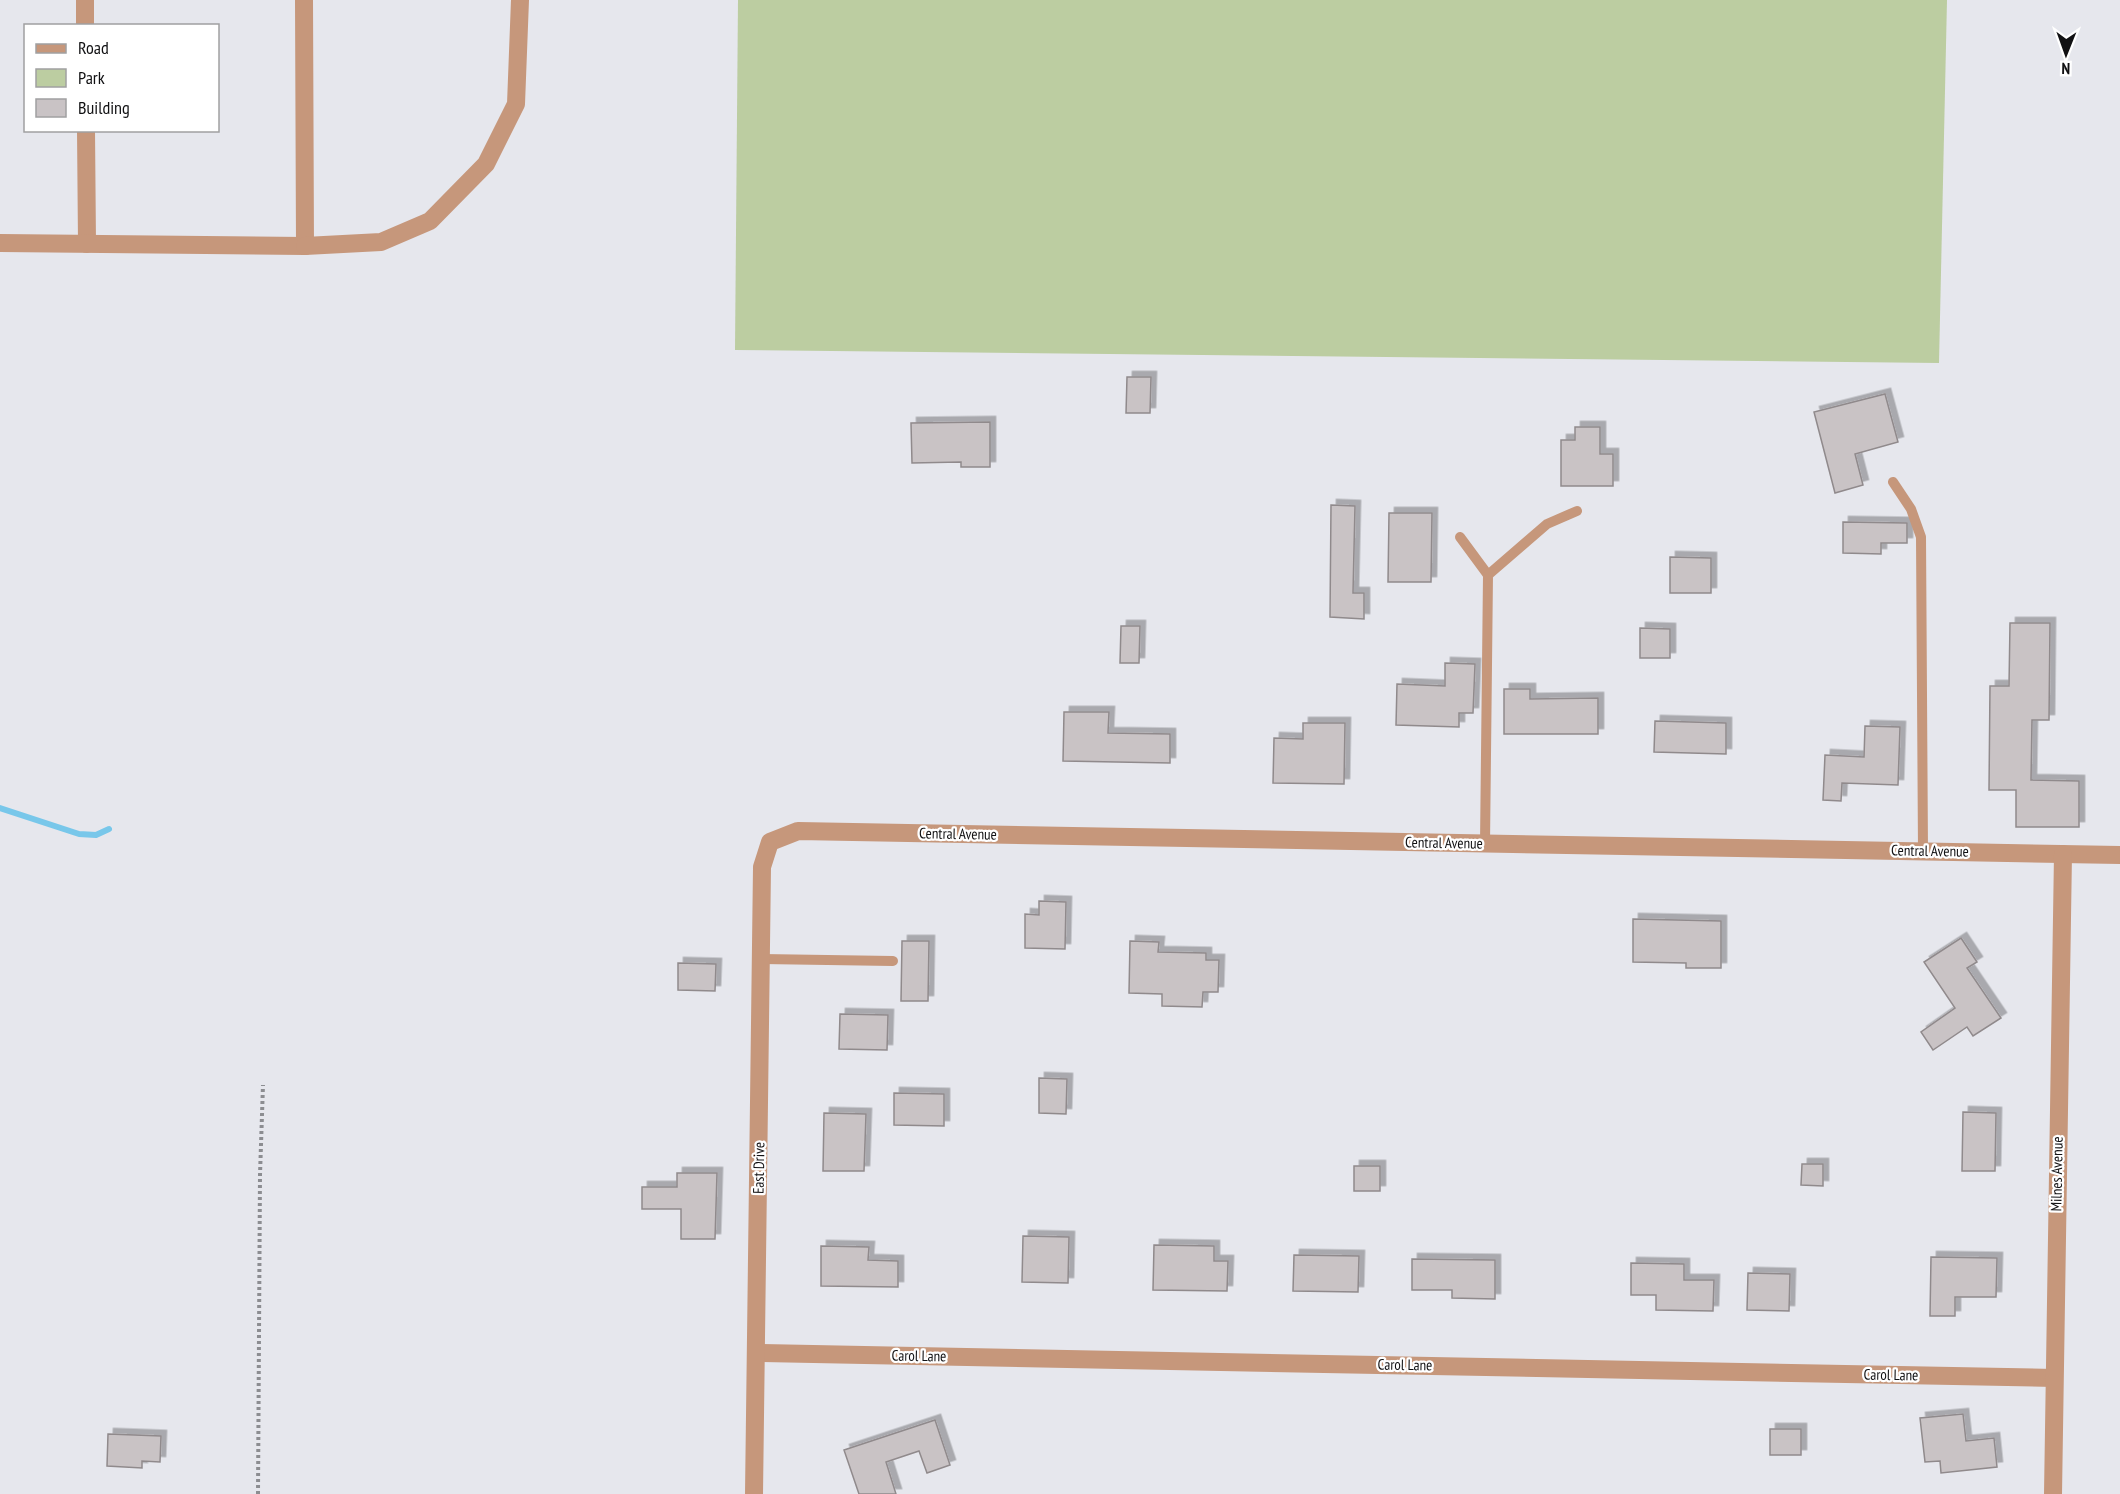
<svg xmlns="http://www.w3.org/2000/svg" width="2120" height="1494" font-family="'PT Sans Narrow',sans-serif">
  <defs>
    <filter id="shadow"><feDropShadow dx="5.5" dy="-5.5" stdDeviation="0" flood-color="#0004"/></filter>
  </defs>
  <rect width="100%" height="100%" fill="#e6e7ed"/>
  <path fill="#bccda1" d="M738,0H1947L1939,363L735,350Z"/>
  <g fill="none" stroke-linecap="round" stroke-linejoin="round">
    <path stroke="#78c7ea" stroke-width="6" d="M0,808L79,834L96,835L109,829"/>
  </g>
  <g fill="#c9c3c5" stroke="#908a8c" stroke-width="1.5" filter="url(#shadow)">
    <path d="M1127,377H1151L1150,413H1126Z"/>
    <path d="M1885,394L1898,442L1855,454L1863,485L1835,493L1814,412Z"/>
    <path d="M990,422V467H961V462L912,463L911,423Z"/>
    <path d="M1575,427H1600V454H1613V486H1561V440H1575Z"/>
    <path d="M1331,505L1355,506L1353,593H1364V619L1330,617Z"/>
    <path d="M1389,513H1432L1431,582H1388Z"/>
    <path d="M1843,522L1907,523V543H1881V554L1843,553Z"/>
    <path d="M1670,557L1711,558V593H1670Z"/>
    <path d="M2010,623H2050L2049,720H2032L2031,780L2079,781V827H2016V790H1989L1990,686H2009Z"/>
    <path d="M1121,626H1140L1139,663H1120Z"/>
    <path d="M1640,628L1670,629V658H1640Z"/>
    <path d="M1445,663L1475,664L1473,713H1459V727L1396,725L1397,684L1445,686Z"/>
    <path d="M1504,689H1530V699L1598,698V734H1504Z"/>
    <path d="M1064,712H1109L1108,733L1170,734V763L1063,761Z"/>
    <path d="M1655,721L1726,723V754L1654,752Z"/>
    <path d="M1303,723H1345L1344,784L1273,783L1274,738L1303,739Z"/>
    <path d="M1865,726L1900,727L1898,785L1842,783L1841,801L1823,800L1825,755L1864,757Z"/>
    <path d="M1039,901L1066,902L1065,949L1025,948V914L1039,915Z"/>
    <path d="M1633,919L1721,921V968H1686V963L1633,962Z"/>
    <path d="M1961,938L1977,962L1967,968L2001,1018L1973,1036L1967,1027L1933,1050L1921,1032L1955,1008L1924,962Z"/>
    <path d="M902,941H929L928,1001H901Z"/>
    <path d="M1130,941L1159,942L1158,952L1206,953V960H1219L1218,992H1203L1202,1007L1162,1006V994L1129,993Z"/>
    <path d="M678,963L716,964L715,991L678,990Z"/>
    <path d="M840,1014L888,1015L887,1050L839,1049Z"/>
    <path d="M1039,1078L1067,1079L1066,1114L1039,1113Z"/>
    <path d="M894,1093L944,1094V1126L894,1125Z"/>
    <path d="M1963,1112L1996,1113L1995,1171H1962Z"/>
    <path d="M824,1113L866,1114L864,1171H823Z"/>
    <path d="M1802,1164H1823V1186L1801,1185Z"/>
    <rect x="1354" y="1166" width="26" height="25"/>
    <path d="M677,1173H717L715,1239H681V1209H642V1187H677Z"/>
    <path d="M1023,1236L1069,1237L1068,1283L1022,1282Z"/>
    <path d="M1154,1245L1214,1246V1261H1228L1227,1291L1153,1290Z"/>
    <path d="M821,1246L869,1247L868,1260L898,1261V1287L821,1286Z"/>
    <path d="M1294,1255L1359,1256L1358,1292L1293,1291Z"/>
    <path d="M1931,1257L1997,1258L1996,1297H1955V1316H1930Z"/>
    <path d="M1412,1259L1495,1260V1299L1452,1298V1290H1412Z"/>
    <path d="M1631,1263L1684,1264V1280H1714L1713,1311L1656,1310V1295H1631Z"/>
    <path d="M1748,1273L1790,1274L1789,1311L1747,1310Z"/>
    <path d="M1963,1414L1966,1441L1994,1438L1997,1467L1941,1473L1940,1461L1925,1462L1920,1418Z"/>
    <path d="M935,1420L950,1465L927,1473L919,1451L886,1462L896,1494H859L844,1450Z"/>
    <rect x="1770" y="1429" width="31" height="26"/>
    <path d="M108,1434L161,1436L160,1462L142,1461V1468L107,1466Z"/>
  </g>
  <g fill="none" stroke-linecap="round" stroke-linejoin="round">
    <path stroke="#8c8d91" stroke-width="4" stroke-dasharray="3 3" stroke-linecap="butt" d="M258,1494L260,1175L263,1085"/>
    <g stroke="#c6977b" stroke-width="10">
      <path d="M1893,482L1911,509L1921,537L1923,851"/>
      <path d="M1460,537L1488,575"/>
      <path d="M1485,844L1488,575L1547,524L1577,511"/>
      <path d="M761,959L893,961"/>
    </g>
    <g stroke="#c6977b" stroke-width="18">
      <path d="M85,0V26"/>
      <path d="M86,130L87,244"/>
      <path d="M0,243L305,246L304,0"/>
      <path d="M305,246L381,242L430,221L486,164L516,104L520,0"/>
      <path d="M757,1353L2054,1378"/>
      <path d="M754,1494L762,867L770,842L798,831L2120,855"/>
      <path d="M2053,1494L2063,854"/>
    </g>
  </g>
  <g text-anchor="middle" stroke-width="4.5" stroke-linejoin="round" paint-order="stroke">
    <g font-size="15" fill="#111113" stroke="#fff">
      <text transform="translate(958 834) rotate(1)" y="5">Central Avenue</text>
      <text transform="translate(1444 843) rotate(1)" y="5">Central Avenue</text>
      <text transform="translate(1930 851) rotate(1)" y="5">Central Avenue</text>
      <text transform="translate(759 1168) rotate(-89)" y="5">East Drive</text>
      <text transform="translate(2057 1174) rotate(-89)" y="5">Milnes Avenue</text>
      <text transform="translate(919 1356) rotate(1)" y="5">Carol Lane</text>
      <text transform="translate(1405 1365) rotate(1)" y="5">Carol Lane</text>
      <text transform="translate(1891 1375) rotate(1)" y="5">Carol Lane</text>
    </g>
  </g>
  <rect x="24" y="24" width="195" height="108" fill="#ffffff" stroke="#a0a0a1" stroke-width="1.5"/>
  <rect x="36" y="44" width="30" height="9" fill="#c6977b" stroke="#a0a0a1" stroke-width="1.5"/>
  <text x="78" y="54" font-size="18" fill="#111113">Road</text>
  <rect x="36" y="69" width="30" height="18" fill="#bccda1" stroke="#a0a0a1" stroke-width="1.5"/>
  <text x="78" y="84" font-size="18" fill="#111113">Park</text>
  <rect x="36" y="99" width="30" height="18" fill="#c9c3c5" stroke="#a0a0a1" stroke-width="1.5"/>
  <text x="78" y="114" font-size="18" fill="#111113">Building</text>
  <g transform="translate(2066 54) rotate(181)" stroke="#ffffff" stroke-width="4.5" paint-order="stroke">
  <path d="M0-4.5L10 22L0 15L-10 22Z" fill="#111113"/>
  <text y="-9" font-size="16" font-weight="bold" text-anchor="middle" fill="#111113">N</text>
  </g>
</svg>
